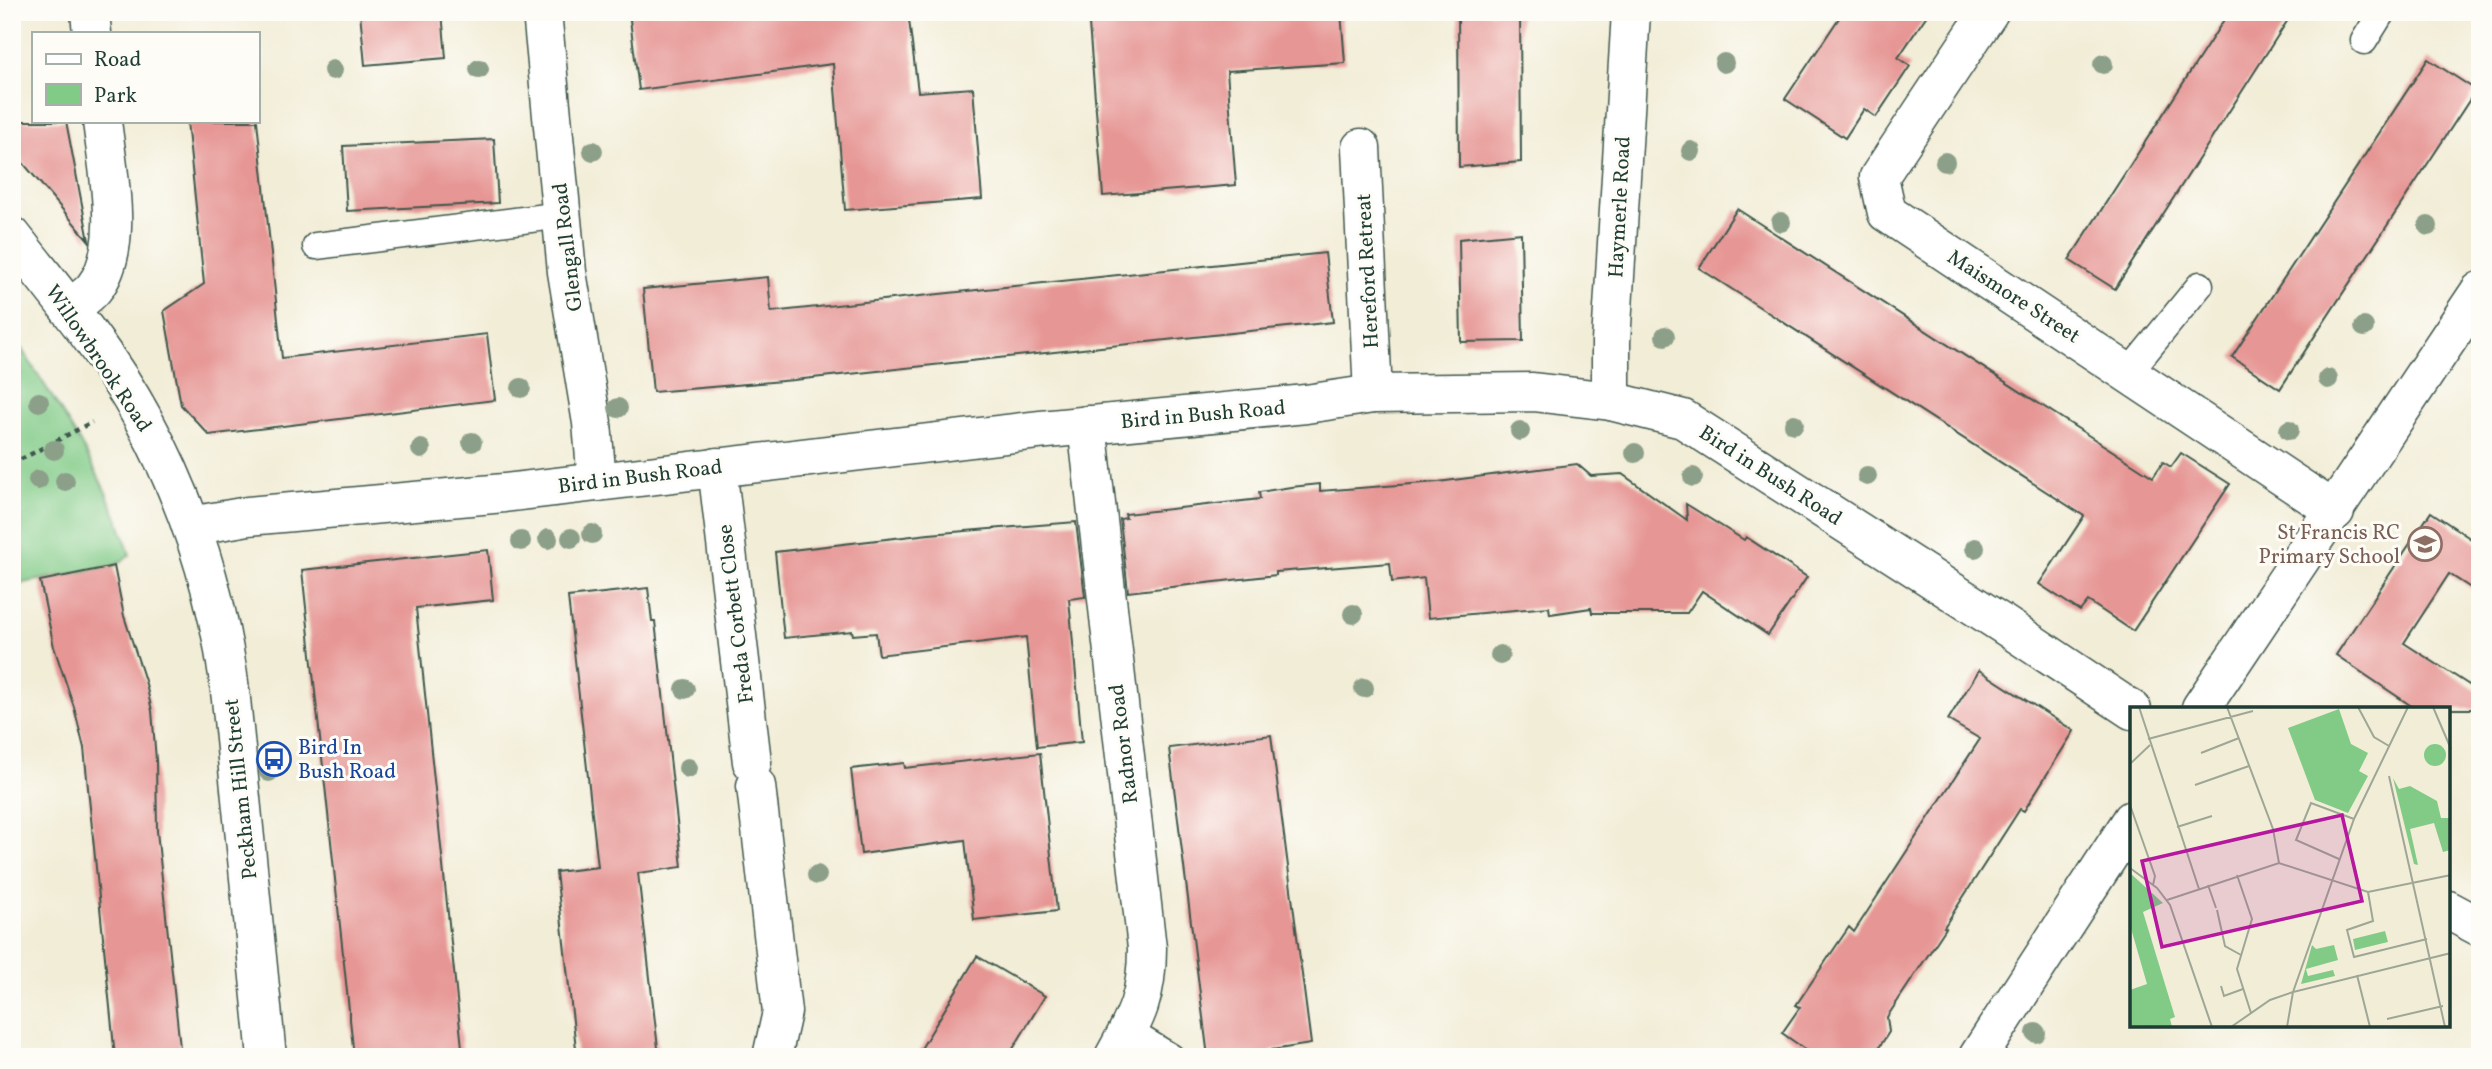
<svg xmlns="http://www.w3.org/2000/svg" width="2492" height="1069" font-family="Vollkorn,serif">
  <rect width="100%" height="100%" fill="#fdfcf7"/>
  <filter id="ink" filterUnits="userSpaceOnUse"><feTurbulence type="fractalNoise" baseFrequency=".0143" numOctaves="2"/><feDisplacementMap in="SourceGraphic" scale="14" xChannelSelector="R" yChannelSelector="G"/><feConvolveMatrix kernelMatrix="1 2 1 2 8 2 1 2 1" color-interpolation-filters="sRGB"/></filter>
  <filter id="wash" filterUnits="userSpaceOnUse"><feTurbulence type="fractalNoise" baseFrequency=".00686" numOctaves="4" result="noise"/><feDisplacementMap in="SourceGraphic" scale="28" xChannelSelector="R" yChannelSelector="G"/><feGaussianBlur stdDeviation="1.57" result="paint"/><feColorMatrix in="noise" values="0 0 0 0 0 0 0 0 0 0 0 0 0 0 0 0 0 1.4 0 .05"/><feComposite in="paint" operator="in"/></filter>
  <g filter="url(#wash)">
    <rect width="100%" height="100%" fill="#f2edd7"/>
    <path fill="#81cb87" stroke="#50845e" stroke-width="2" d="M12,334C57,405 106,474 130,555L114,566L12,585Z"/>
    <g id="blocks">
      <g fill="#e69694">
        <path d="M360,12H442L446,58L365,65Z"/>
        <path d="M629,12H908L918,92L973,88L982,199L845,210L833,64L639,90Z"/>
        <path d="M1088,12H1341L1345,63L1227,71L1236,185L1103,196Z"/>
        <path d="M1458,12H1520L1521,162L1459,167Z"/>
        <path d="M1843,12H1929L1898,58L1910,66L1876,117L1864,109L1845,138L1785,99Z"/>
        <path d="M2229,12H2293L2115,289L2069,260Z"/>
        <path d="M2428,59L2476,90L2280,389L2232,357Z"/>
        <path d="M12,121H66L89,241L12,150Z"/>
        <path d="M187,121H257L282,358L487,334L495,400L209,435L181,405L164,311L204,284Z"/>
        <path d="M494,139L498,203L347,211L343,146Z"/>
        <path d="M1737,209L2153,477L2163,462L2171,467L2181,453L2230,484L2133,631L2088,601L2080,611L2039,584L2084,516L1699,268Z"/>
        <path d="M1521,233L1523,341L1461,342L1459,239Z"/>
        <path d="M1325,253L1333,322L794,380L653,392L643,289L768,277L771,312Z"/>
        <path d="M1577,464L1591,476L1622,474L1687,520L1686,504L1744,540L1746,537L1807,577L1768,635L1702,591L1687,613H1592L1591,608L1550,614L1549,607L1428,618L1424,578L1392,582L1390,563L1276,572V575L1128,592L1120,519L1126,518L1125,514L1260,499L1259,492L1291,487L1320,484V491L1438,482Z"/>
        <path d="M2431,512L2480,545V594L2449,574L2404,643L2480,692V709H2416L2336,655Z"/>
        <path d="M1076,522L1085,597L1069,599L1082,742L1037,747L1026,637L879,655L876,633L853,635L852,631L784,638L775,552L929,534Z"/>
        <path d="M488,550L493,600L416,608L463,1057H354L302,570Z"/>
        <path d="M114,566L124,616L146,684L152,711L156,760L157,831L181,1057H115L84,748L74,707L54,647L40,581Z"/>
        <path d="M648,588L652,621H655L682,867L638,873L659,1057H577L556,872L598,867L568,597Z"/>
        <path d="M1979,670L2074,731L2024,811L2020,809L1944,927L1946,928L1887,1017L1889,1032L1873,1057H1816L1782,1033L1800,1007L1796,1005L1849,927L1854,932L1980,739L1948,720Z"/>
        <path d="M1271,735L1311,1044L1272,1050L1268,1057H1208L1169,748Z"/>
        <path d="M1040,753L1057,911L974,920L965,840L861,854L851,769L904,763L905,768Z"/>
        <path d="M977,956L1045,996L1008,1057H916Z"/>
      </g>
    </g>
  </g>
  <g filter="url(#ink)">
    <use href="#blocks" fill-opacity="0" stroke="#3f574c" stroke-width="2"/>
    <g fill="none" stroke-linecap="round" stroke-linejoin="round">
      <g stroke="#3f574c" stroke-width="29">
        <g id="lane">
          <path d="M2364,41L2382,12"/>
          <path d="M316,246L562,215"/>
          <path d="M2129,372L2200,285"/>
          <path d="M1128,1031L1171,1057"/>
        </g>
      </g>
      <g stroke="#3f574c" stroke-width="41">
        <g id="street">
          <path d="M90,12L92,33"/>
          <path d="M542,12L567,272L592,423L597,482"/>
          <path d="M1989,12L1879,177L1887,213L2335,511"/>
          <path d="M1361,148L1373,394"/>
          <path d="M69,309C77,302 88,296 94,288C126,249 107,167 102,121"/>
          <path d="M1611,401V342L1631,12"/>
          <path d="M1087,425L1147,948C1147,996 1137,1016 1114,1057"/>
          <path d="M717,467L752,762"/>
          <path d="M191,526L248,516L504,493L1039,430L1306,404L1373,394L1533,392L1611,401L1683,419L2001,623L2132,710"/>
          <path d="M756,786L782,1012L772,1057"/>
          <path d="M2448,910L2480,927"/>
        </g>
      </g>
      <g stroke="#3f574c" stroke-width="41">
        <g id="secondary">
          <path d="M12,236C57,294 107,352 142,417C190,505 220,601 231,699L267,1057"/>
          <path d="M2201,708L2480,291"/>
          <path d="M1978,1057L2132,820"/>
        </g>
      </g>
      <path stroke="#3f574c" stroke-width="4.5" stroke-dasharray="5 5" stroke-linecap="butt" d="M12,464L92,422"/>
      <use href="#lane" stroke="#fff" stroke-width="26"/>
      <use href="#street" stroke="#fff" stroke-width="38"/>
      <use href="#secondary" stroke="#fff" stroke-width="38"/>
    </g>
    <g fill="#8c9f89">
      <circle cx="1724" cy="63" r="10"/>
      <circle cx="2103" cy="64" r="10"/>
      <circle cx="479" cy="69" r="10"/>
      <circle cx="333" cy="70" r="10"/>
      <circle cx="593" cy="151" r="10"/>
      <circle cx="1691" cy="151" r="10"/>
      <circle cx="1945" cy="162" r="10"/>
      <circle cx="1781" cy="222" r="10"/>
      <circle cx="2428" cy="226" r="10"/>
      <circle cx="2364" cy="327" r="10"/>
      <circle cx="1665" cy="336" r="10"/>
      <circle cx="2328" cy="379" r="10"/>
      <circle cx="521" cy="388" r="10"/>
      <circle cx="39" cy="402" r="10"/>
      <circle cx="618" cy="408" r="10"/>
      <circle cx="1794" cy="424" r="10"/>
      <circle cx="2289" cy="430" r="10"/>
      <circle cx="1520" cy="431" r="10"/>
      <circle cx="472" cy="442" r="10"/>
      <circle cx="421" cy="449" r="10"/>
      <circle cx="54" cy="450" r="10"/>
      <circle cx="1635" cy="453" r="10"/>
      <circle cx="1867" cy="476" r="10"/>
      <circle cx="1693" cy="477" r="10"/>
      <circle cx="38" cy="480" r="10"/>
      <circle cx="65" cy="481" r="10"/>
      <circle cx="592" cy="534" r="10"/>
      <circle cx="571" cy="538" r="10"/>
      <circle cx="548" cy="539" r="10"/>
      <circle cx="521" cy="541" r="10"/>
      <circle cx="1975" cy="548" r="10"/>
      <circle cx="1353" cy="614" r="10"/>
      <circle cx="1500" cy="655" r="10"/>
      <circle cx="1364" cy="688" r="10"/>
      <circle cx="685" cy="689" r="10"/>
      <circle cx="688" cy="768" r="10"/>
      <circle cx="269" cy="772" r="10"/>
      <circle cx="817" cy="875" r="10"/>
      <circle cx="2036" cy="1033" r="10"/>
    </g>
  </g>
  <defs>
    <g id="school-ring" transform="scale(1.75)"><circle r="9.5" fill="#fdfcf7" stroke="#8d6e63" stroke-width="1.5"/><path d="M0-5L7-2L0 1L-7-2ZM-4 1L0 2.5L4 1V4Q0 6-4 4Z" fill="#8d6e63"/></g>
    <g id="bus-ring" transform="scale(1.75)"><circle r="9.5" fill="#fdfcf7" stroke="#1a4fb4" stroke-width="1.5"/><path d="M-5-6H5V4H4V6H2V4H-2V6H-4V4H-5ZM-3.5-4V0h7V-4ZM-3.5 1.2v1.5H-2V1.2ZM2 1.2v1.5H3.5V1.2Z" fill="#1a4fb4"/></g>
  </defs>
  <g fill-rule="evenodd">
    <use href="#school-ring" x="2425" y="544"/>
    <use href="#bus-ring" x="274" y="759"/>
  </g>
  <g text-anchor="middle" stroke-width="6" stroke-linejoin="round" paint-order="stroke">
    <g font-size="21" fill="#1f3d34" stroke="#fdfcf7">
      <text transform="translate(1619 207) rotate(-87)" y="7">Haymerle Road</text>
      <text transform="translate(567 247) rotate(-97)" y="7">Glengall Road</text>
      <text transform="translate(1367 271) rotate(-93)" y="7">Hereford Retreat</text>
      <text transform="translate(2014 296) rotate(33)" y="7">Maismore Street</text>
      <text transform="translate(99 358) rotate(56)" y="7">Willowbrook Road</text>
      <text transform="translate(1203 414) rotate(-5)" y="7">Bird in Bush Road</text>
      <text transform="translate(1771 475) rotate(33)" y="7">Bird in Bush Road</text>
      <text transform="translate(640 476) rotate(-7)" y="7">Bird in Bush Road</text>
      <text transform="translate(735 614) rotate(-97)" y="7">Freda Corbett Close</text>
      <text transform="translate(1123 744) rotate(-97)" y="7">Radnor Road</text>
      <text transform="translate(240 789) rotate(-96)" y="7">Peckham Hill Street</text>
    </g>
    <g font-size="21" fill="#785e54" stroke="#fdfcf7" text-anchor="end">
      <text x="2400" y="539">St Francis RC<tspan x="2400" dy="24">Primary School</tspan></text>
    </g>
    <g font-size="21" fill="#164399" stroke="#fdfcf7" text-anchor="start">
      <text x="298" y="754">Bird In<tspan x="298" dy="24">Bush Road</tspan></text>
    </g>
  </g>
  <g transform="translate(2130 707)">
    <rect width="320" height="320" fill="#f2edd7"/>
    <path d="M209,2L221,37L238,46L229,64L238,69L218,106L185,93L158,21ZM294 48a11 11 0 1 1 22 0a11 11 0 1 1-22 0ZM263,71L269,82L280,79L307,94L311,111H320V143L313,145L304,116L280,122L288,158L284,157ZM0,166L33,196L13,205L45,310L40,312L42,320H0V283L17,277L0,218ZM255,224L258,235L225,243L223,232ZM182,238L186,242L204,238L208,253L176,262L178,269L203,263L205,269L171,277Z" fill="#81cb87"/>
    <path fill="none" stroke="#9ea796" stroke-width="2" d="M9,0L69,182M97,0L143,122L149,156M228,0L244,30L259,39M303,0L321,42M18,32L123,4M71,46L109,31M0,57L20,38M259,69L315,320M65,78L119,59M0,98L25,169L23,178M47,120L82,109M209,152L166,133L181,96L224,112M0,161L27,181L40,198L82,320M107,168L122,212L107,262L121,306M78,178L86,201M238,185L243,214L217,223L224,250L297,232M37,193L149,156L238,185L321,168M87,203L95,239L111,248M227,268L240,320M91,279L94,289L113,282M257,312L313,299M101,320L140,293L163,285L224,112L278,0M157,320L163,285L321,246"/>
    <path fill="#b5179e" fill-opacity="0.15" stroke="#b5179e" stroke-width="3.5" d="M212,108L232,194L32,240L12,154Z"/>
    <rect width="320" height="320" fill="none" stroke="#1f3d34" stroke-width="3.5"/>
  </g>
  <rect width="2492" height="1069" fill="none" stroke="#fdfcf7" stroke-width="42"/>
  <rect x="32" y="32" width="228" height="91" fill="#fdfcf7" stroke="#a4b0a9" stroke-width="2"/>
  <rect x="46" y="54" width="35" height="10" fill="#ffffff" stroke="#a4b0a9" stroke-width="2"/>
  <text x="94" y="66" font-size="21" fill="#1f3d34">Road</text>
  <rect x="46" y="84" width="35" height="21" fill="#81cb87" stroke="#a4b0a9" stroke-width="2"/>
  <text x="94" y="102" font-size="21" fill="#1f3d34">Park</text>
</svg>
